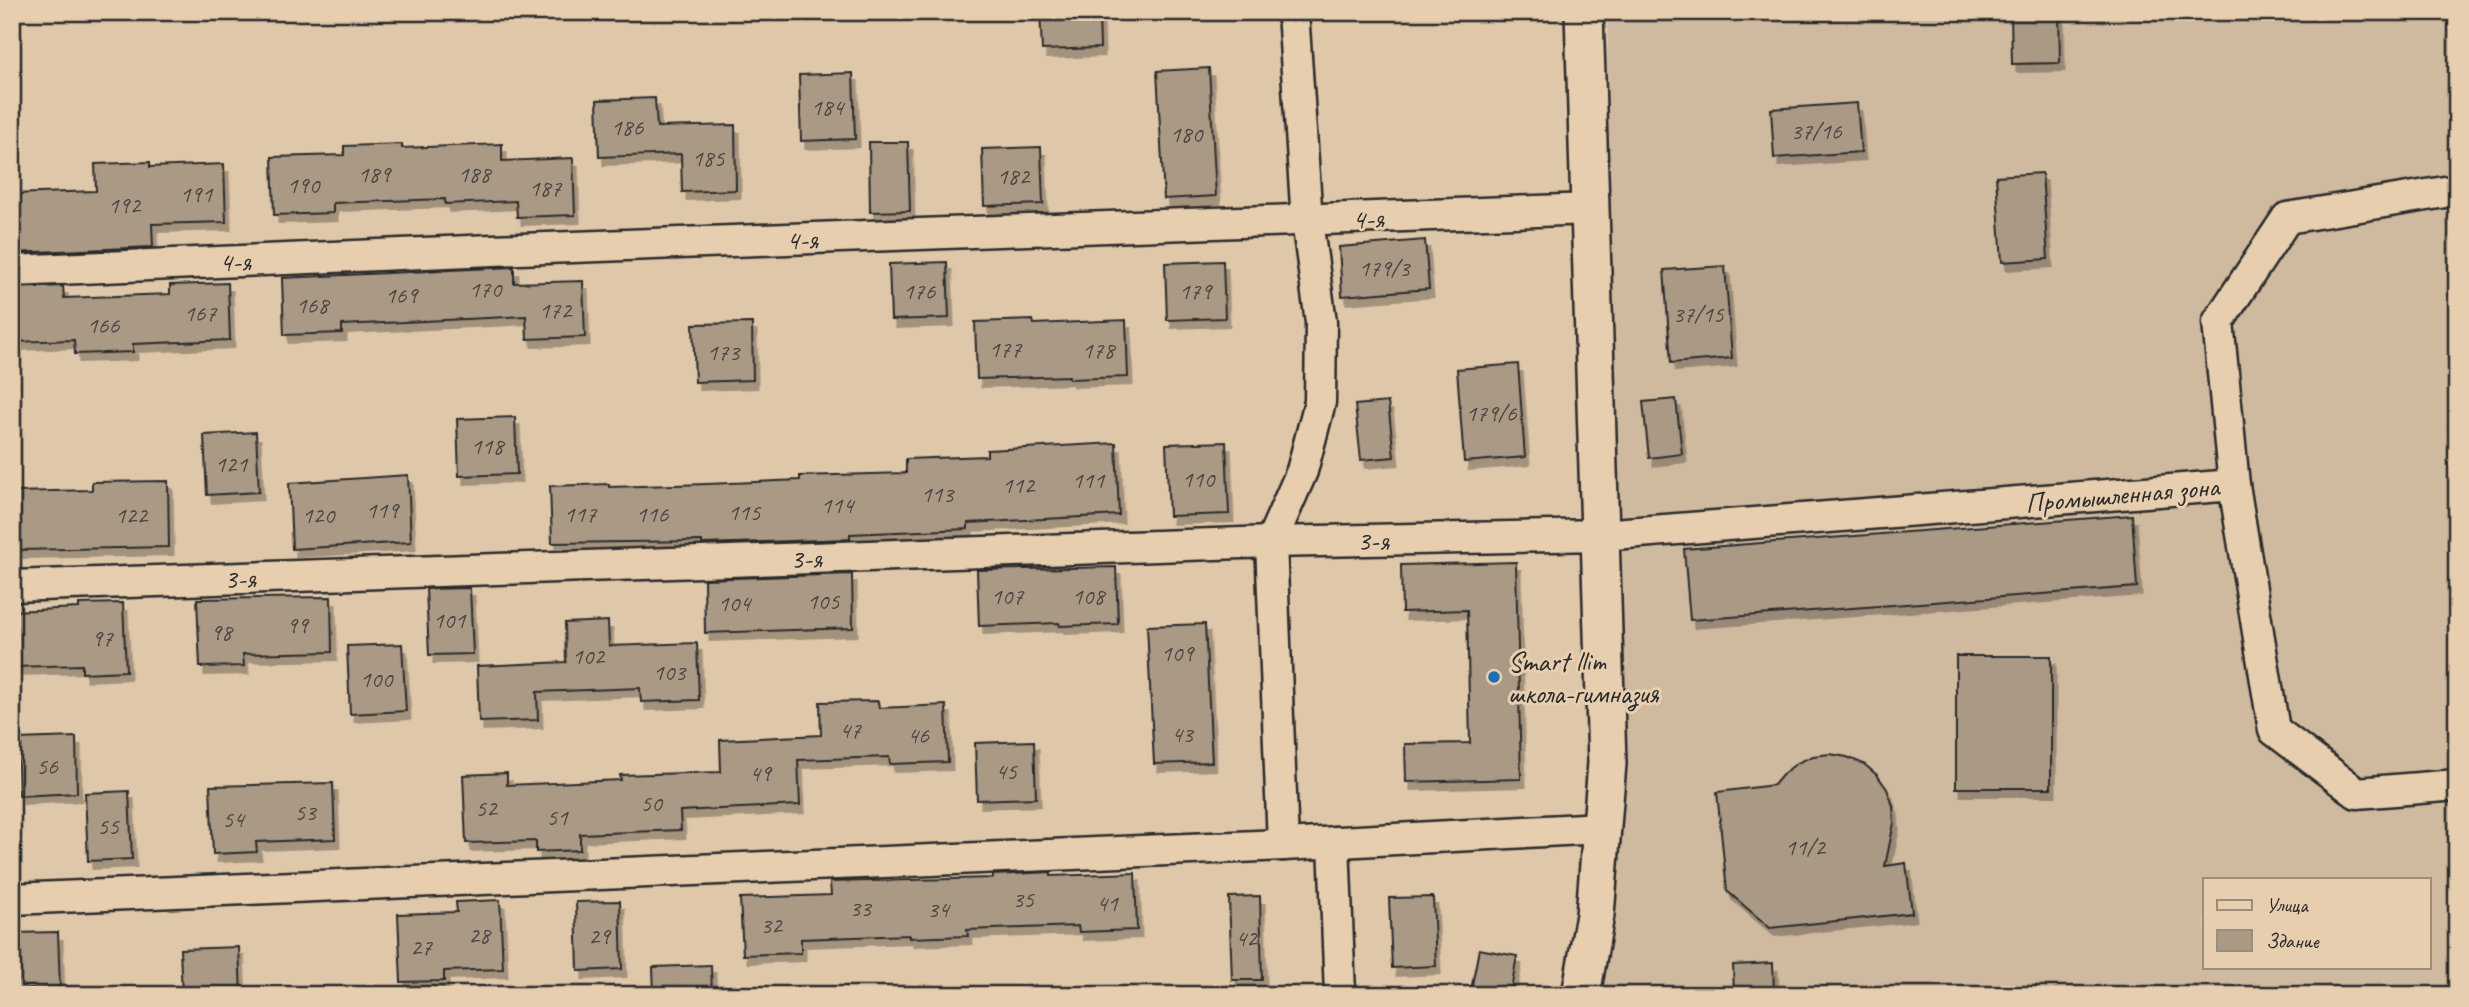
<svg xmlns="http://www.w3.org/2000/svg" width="2469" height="1007" font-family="Caveat,sans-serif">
  <defs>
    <filter id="shadow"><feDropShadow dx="4.5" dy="8" stdDeviation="0" flood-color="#0004"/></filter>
  </defs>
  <rect width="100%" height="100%" fill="#dfc7aa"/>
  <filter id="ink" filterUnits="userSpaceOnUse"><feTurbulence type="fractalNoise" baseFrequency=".0143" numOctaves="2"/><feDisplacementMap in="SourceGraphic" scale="14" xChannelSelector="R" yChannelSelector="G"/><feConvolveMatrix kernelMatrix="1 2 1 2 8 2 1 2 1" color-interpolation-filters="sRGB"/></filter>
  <g filter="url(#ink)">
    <path fill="#cfb99f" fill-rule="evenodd" d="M1608,12H2457V995H1596ZM2205,879H2429V967H2205Z"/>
    <g fill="#aa9985" stroke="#2b2b2b" stroke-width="2" filter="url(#shadow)">
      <path d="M1040,12H1099L1100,48L1042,50Z"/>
      <path d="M2011,12H2059L2060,63L2012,64Z"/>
      <path d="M1209,68L1216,196L1164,199L1157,71Z"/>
      <path d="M853,73L855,139L801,141L799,75Z"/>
      <path d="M655,98L657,127L735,125L736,190L682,192L681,154L599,157L597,100Z"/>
      <path d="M1857,103L1861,152L1774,158L1771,109Z"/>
      <path d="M869,142H908L910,211L870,212Z"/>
      <path d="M402,144V148L502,144V161L573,158L575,215L517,217L516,201L445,204V199L333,203V213L274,215L272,157L344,155V146Z"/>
      <path d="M1041,147L1043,204L984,206L982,149Z"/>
      <path d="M150,162V167L224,164L226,222L152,224L153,247L12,253V194L96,191L95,164Z"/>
      <path d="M2042,173L2048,259L2002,262L1996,176Z"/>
      <path d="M1425,240L1429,289L1342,296L1339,247Z"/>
      <path d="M1223,261L1225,318L1167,320L1165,263Z"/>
      <path d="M947,262L949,318L891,320L889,264Z"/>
      <path d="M1725,266L1732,358L1671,363L1664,270Z"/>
      <path d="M514,267V283L583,281L585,337L527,339L526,316L342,325V333L284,335L282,278Z"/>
      <path d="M228,283L230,340L133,344V352L75,354L74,340L12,342V288L63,286L64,298L170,294V285Z"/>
      <path d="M1033,320L1034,324L1126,320L1128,377L1069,379V376L977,379L975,322Z"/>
      <path d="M752,323L753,380L695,382L693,324Z"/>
      <path d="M1518,364L1525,457L1464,462L1457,369Z"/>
      <path d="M1676,399L1682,454L1649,458L1643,402Z"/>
      <path d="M1388,402L1394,457L1361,460L1355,405Z"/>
      <path d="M515,417L517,474L459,476L457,419Z"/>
      <path d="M256,432L259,492L207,495L204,435Z"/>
      <path d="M1226,442L1229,514L1169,516L1166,444Z"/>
      <path d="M1116,443L1119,515L968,523V529L850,534V539L702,544V541L552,543L550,486L609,484V487L707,484L800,480V476L906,473V459L987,456V450Z"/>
      <path d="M408,475L411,542L292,549L289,483Z"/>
      <path d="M168,481L169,547L18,550L15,492L92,490V482Z"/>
      <path d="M2132,515L2137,587L1690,620L1684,549Z"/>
      <path d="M1516,562L1521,779L1406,782L1405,744L1470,743L1467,610L1402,612L1401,565Z"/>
      <path d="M1116,567L1118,624L1060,626L1059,623L979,626L977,570Z"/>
      <path d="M852,574L853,628L705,633L704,579Z"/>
      <path d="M470,588L473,654L429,655L426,589Z"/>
      <path d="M331,597L332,652L243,654L244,666L200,667L197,599Z"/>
      <path d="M123,603L126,671L82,673V665L12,667V611L79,608V604Z"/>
      <path d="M608,621L609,646L697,643L699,700L641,702L640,688L537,692L538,720L479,722L477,666L566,662L565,623Z"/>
      <path d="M1205,624L1212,762L1154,764L1147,626Z"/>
      <path d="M402,644L406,711L350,714L347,646Z"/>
      <rect x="1956" y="656" width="95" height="132"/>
      <path d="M878,701L879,708L946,705L948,762L890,764L889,757L798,760L800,805L680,811L681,830L580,834V850L536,852V841L466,843L463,775L507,773V785L621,780L620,775L721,772L720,740L821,735L820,702Z"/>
      <path d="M76,737L77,793L19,796L17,739Z"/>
      <path d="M1034,741L1036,798L977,800L975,743Z"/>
      <path d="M1830,754L1847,757L1864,764L1877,775L1887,789L1893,806L1894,823L1885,866L1906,863L1912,913L1770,928L1727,891L1717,792L1774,785L1784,773L1797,763L1813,756Z"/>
      <path d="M333,783L335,839L256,842L257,852L213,854L210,786Z"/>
      <path d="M129,791L132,859L88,861L85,793Z"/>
      <path d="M1051,872V876L1135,873L1137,930L1079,932L1078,926L967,930L968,936L909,938V935L801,939V953L743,955L740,898L831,895L830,882L993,878V875Z"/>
      <path d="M1260,896L1262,980H1232L1229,897Z"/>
      <path d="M1433,897L1436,966L1392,968L1389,898Z"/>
      <path d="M500,900L503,969L444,971V981L401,982L398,914L457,912L456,902Z"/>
      <path d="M620,901L622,969L578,971L576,902Z"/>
      <path d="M58,932L60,988L12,990V933Z"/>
      <path d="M239,947L241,995H182L180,949Z"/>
      <path d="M1479,949L1517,956L1510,995H1470Z"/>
      <path d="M1773,963L1774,995H1734L1733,965Z"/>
      <path d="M711,965L712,995H654L653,967Z"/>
    </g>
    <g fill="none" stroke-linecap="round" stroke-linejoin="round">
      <g stroke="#2b2b2b" stroke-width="35">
        <g id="minor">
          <path d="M12,271L492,250L1591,209"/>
          <path d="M2234,485L2218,322L2287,218L2457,190"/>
          <path d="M12,586L1271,542L1601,535L2234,485L2274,730L2357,793L2457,785"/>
          <path d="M1334,842L1340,995"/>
          <path d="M1283,845L1271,542L1302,471L1320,402L1321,322L1307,221L1293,12"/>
          <path d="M12,899L1283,845L1602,828"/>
        </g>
      </g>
      <g stroke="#2b2b2b" stroke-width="42">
        <path id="tertiary" d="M1581,995L1595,915L1607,763L1584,12"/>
      </g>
      <use href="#minor" stroke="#e7ceaf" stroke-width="30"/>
      <use href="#tertiary" stroke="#e7ceaf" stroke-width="37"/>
    </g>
  </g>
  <circle fill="#1f6fb2" stroke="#e7ceaf" stroke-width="2.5" cx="1494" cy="677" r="7"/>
  <g text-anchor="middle" stroke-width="6" stroke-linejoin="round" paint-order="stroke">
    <g font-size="24" fill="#4b4642">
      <text x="827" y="115">184</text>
      <text x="627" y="135">186</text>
      <text x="1816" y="139">37/16</text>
      <text x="1186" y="142">180</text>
      <text x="708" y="166">185</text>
      <text x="374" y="182">189</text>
      <text x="474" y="182">188</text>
      <text x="1013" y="184">182</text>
      <text x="303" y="193">190</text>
      <text x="545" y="196">187</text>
      <text x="196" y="202">191</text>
      <text x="124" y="213">192</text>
      <text x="1384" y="276">179/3</text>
      <text x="485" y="297">170</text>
      <text x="919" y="299">176</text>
      <text x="1195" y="299">179</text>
      <text x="401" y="303">169</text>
      <text x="312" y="313">168</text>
      <text x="555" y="318">172</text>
      <text x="200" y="321">167</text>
      <text x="1698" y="322">37/15</text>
      <text x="103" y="333">166</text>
      <text x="1005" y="357">177</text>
      <text x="1098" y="358">178</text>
      <text x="723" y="360">173</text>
      <text x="1491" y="421">179/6</text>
      <text x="487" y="454">118</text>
      <text x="231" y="472">121</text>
      <text x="1198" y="487">110</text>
      <text x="1088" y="488">111</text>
      <text x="1018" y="493">112</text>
      <text x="937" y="502">113</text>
      <text x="837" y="513">114</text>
      <text x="382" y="518">119</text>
      <text x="744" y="520">115</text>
      <text x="580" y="522">117</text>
      <text x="652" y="522">116</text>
      <text x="131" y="523">122</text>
      <text x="318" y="523">120</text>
      <text x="1007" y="604">107</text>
      <text x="1088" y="604">108</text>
      <text x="823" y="609">105</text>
      <text x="734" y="611">104</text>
      <text x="449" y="628">101</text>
      <text x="297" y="633">99</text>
      <text x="221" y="640">98</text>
      <text x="102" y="646">97</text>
      <text x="1177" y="661">109</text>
      <text x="588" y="664">102</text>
      <text x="669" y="680">103</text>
      <text x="376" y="687">100</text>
      <text x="850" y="738">47</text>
      <text x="1182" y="742">43</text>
      <text x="918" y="743">46</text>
      <text x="47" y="774">56</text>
      <text x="1006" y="779">45</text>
      <text x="760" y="781">49</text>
      <text x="651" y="811">50</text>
      <text x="486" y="816">52</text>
      <text x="305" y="820">53</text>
      <text x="557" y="825">51</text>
      <text x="233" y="827">54</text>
      <text x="108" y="834">55</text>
      <text x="1805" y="855">11/2</text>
      <text x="1023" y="907">35</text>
      <text x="1107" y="911">41</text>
      <text x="860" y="916">33</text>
      <text x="938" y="917">34</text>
      <text x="771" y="933">32</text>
      <text x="479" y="943">28</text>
      <text x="599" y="944">29</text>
      <text x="1246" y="946">42</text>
      <text x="421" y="955">27</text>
    </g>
    <g font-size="28" fill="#2b2b2b" stroke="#e7ceaf">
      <text transform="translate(1368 218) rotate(-2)" y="10">4-я</text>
      <text transform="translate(802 239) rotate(-2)" y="10">4-я</text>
      <text transform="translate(235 261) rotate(-2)" y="10">4-я</text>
      <text transform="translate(2122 494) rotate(-5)" y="10">Промышленная зона</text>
      <text transform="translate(1373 540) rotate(-1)" y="10">3-я</text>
      <text transform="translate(806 558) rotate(-2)" y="10">3-я</text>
      <text transform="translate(240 578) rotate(-2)" y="10">3-я</text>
    </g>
    <g font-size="28" fill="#2b2b2b" stroke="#e7ceaf" text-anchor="start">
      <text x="1508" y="671">Smart llim<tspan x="1508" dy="32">школа-гимназия</tspan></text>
    </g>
  </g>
  <rect width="2469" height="1007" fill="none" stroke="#e7ceaf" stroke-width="42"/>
  <rect x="21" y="21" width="2427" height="965" fill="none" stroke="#2b2b2b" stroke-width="2.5" filter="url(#ink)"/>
  <rect x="2203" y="878" width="228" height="91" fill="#e7ceaf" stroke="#9c8d7a" stroke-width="2"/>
  <rect x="2217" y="900" width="35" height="10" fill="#e7ceaf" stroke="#9c8d7a" stroke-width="2"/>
  <text x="2266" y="912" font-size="21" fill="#2b2b2b">Улица</text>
  <rect x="2217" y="930" width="35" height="21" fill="#aa9985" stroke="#9c8d7a" stroke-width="2"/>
  <text x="2266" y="948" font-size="21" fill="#2b2b2b">Здание</text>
</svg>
